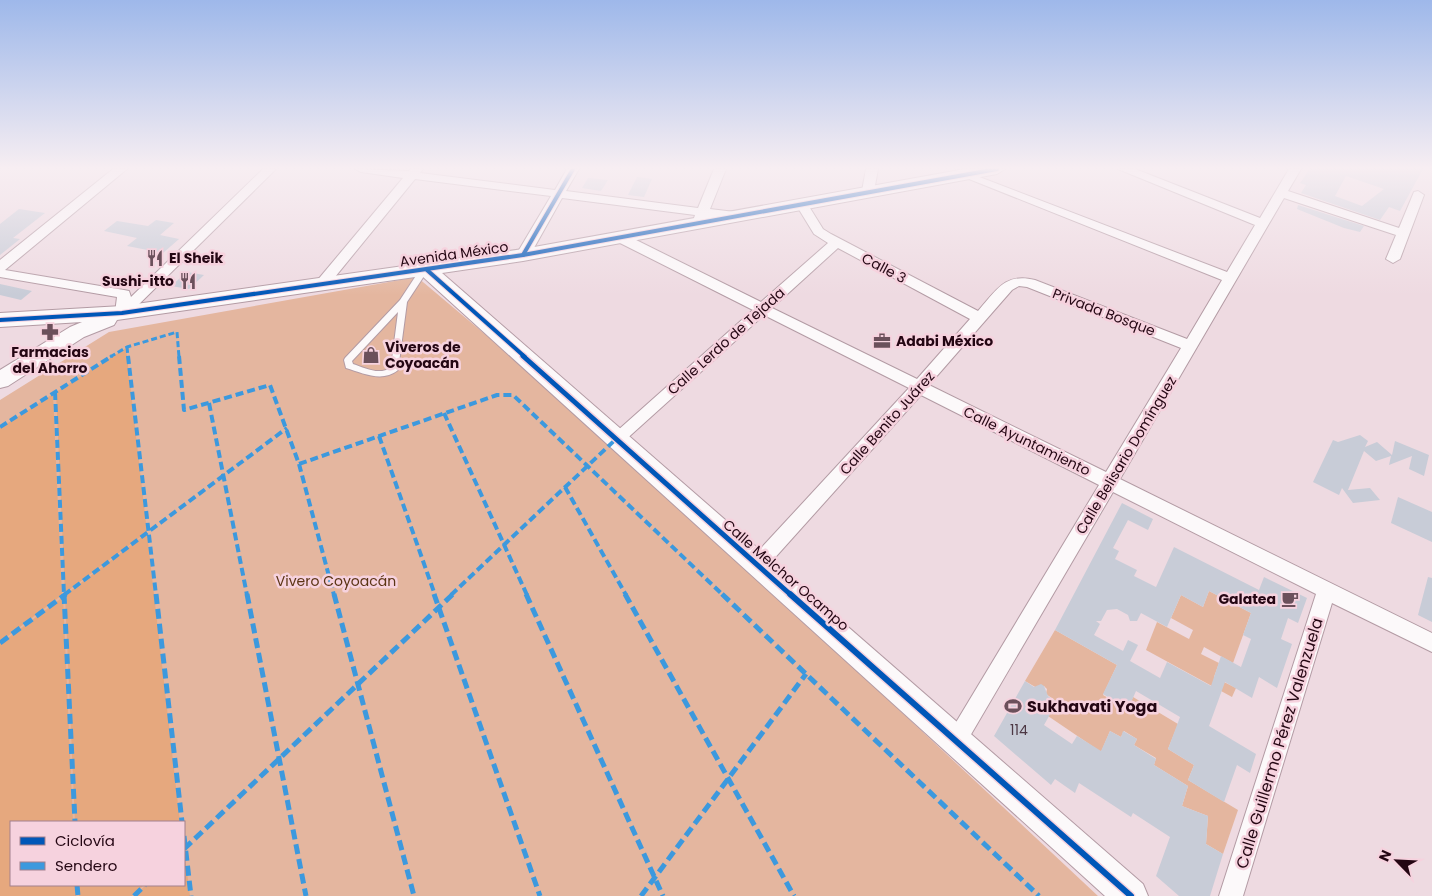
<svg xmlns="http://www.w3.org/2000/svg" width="1432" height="896" font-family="Poppins,sans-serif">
  <rect width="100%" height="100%" fill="#eedae1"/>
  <g fill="#e4b69f" fill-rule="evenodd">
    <path d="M417,277L613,442L1098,896H0V400L109,332ZM11,822H184V885H11Z"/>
    <path d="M1209,591L1251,613L1233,663L1204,647L1201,654L1219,663L1214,677L1236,688L1232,697L1146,650L1157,622L1189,639L1193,630L1171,618L1181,595L1203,607Z"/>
    <path d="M1055,630L1117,665L1103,695L1128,709L1133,697L1178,724L1168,749L1194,765L1188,780L1238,810L1223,854L1206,844L1208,816L1182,806L1188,786L1154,765L1156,758L1134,745L1137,739L1124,731L1121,737L1110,731L1101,752L1048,716L1056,701L1046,694L1047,689L1044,686L1037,688L1025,681Z"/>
  </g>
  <g fill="#e6a87e">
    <path d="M126,348L147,532L65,593L56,392Z"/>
    <path d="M53,394L62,595L0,642V428Z"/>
    <path d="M147,533L180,822H75L65,595Z"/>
    <path d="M63,597L73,822H11V885H76V896H0V644Z"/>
    <path d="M184,849L190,896H134L146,885H184Z"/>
    <path d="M78,885H144L132,896H79Z"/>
  </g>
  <g fill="#c8ccd7" fill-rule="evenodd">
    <path d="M1310,169H1423L1400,211L1389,207L1380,220L1301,193L1306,185L1300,183ZM1346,176L1384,189L1362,206L1335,196Z"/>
    <path d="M637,177L652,179L644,197L628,195Z"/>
    <path d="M588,178L608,180L601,191L582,188Z"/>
    <path d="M1298,205L1364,226L1360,232L1344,228L1297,209Z"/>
    <path d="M19,209L45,213L13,238L20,239L0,255V224Z"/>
    <path d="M156,220L174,223L160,235L179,239L163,253L127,246L137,238L104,231L117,221L148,226Z"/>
    <path d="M187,272L204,275L189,289L171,286Z"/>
    <path d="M0,284L32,291L21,300L0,295Z"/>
    <path d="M1360,435L1368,441L1365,447L1377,442L1392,455L1395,441L1429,455L1424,476L1409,469L1412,456L1389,465L1391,456L1376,461L1364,451L1348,490L1370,488L1380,500L1353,503L1342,488L1339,495L1313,482L1333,440L1338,442Z"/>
    <path d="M1398,497L1432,512V542L1391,523Z"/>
    <path d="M1122,503L1153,519L1148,530L1128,520L1113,548L1119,551L1115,559L1137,570L1134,576L1156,587L1174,547L1259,590L1264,577L1307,598L1298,623L1288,618L1281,639L1292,644L1277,688L1259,677L1252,698L1225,682L1209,726L1256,754L1250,773L1237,765L1224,802L1188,780L1194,765L1168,749L1180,717L1136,691L1128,709L1103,694L1117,665L1055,630ZM1209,591L1251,613L1243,635L1251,639L1241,667L1221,656L1211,686L1167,662L1160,678L1130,661L1138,645L1128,640L1123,651L1094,635L1100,624L1096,621H1101L1107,610L1117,609L1128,615L1130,621H1137L1141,613L1167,627L1181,595L1203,607Z"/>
    <path d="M1428,577L1432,578V622L1418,615Z"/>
    <path d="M1025,681L1034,687L1041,684L1044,686L1048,696L1057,702L1044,725L1072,744L1077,736L1101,751L1110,731L1121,737L1123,731L1137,739L1134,745L1156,759L1154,765L1188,786L1182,806L1208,816L1206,844L1223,854L1210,896H1179L1156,876L1170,837L1133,813L1131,817L1079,783L1075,793L1055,779L1051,785L994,736Z"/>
  </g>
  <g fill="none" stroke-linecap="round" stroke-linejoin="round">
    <g stroke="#b39ba4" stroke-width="2">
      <path id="lane" d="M421,268H427L428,270L407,302L398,370C382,383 363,373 346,368L344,360L345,358L400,300ZM398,312L391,367C380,376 365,368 353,364L352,361Z"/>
    </g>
    <g stroke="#b39ba4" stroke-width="2">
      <g id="street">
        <path d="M113,169H127L5,270L124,290L129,291L131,297L263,169H276L127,316H117L115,313L117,297L0,277V260Z"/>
        <path d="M355,169L409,171L411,169H423L420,173L555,190L567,169H579L566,191L698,208L714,169H726L710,209L735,212L741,216L735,220L707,216L703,224L699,225L693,221L695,215L562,198L530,255L523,259L516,255L551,196L415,179L326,288H316L314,285L316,282L403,178L361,172Z"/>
        <path d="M866,169H878L874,191L868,195L862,191Z"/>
        <path d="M1118,169H1135L1260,218L1289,169H1301L1288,191L1399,228L1414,192L1418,191L1424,195L1400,259L1393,263L1386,259L1396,235L1284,198L1120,479L1432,633V652L1332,603L1243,896H1219L1316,594L1113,492L963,748L956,752L949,748L945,741L949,734L1099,485L921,395L763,571L757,573L751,571L748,565L751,559L909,388L764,315L622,443L616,445L610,443L608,439L753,310L616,241L615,238L616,235H626L761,302L828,243L814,234L795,203L801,199L805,200L823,229L831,234L978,311C996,291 1005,272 1035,280L1187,339L1222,280L959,175L965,171L969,173L1227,272L1255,225ZM838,248L970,319L917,379L772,308ZM1019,286L1027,287L1181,348L1106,472L929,385L1012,290Z"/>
      </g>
    </g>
    <g stroke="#b39ba4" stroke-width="2">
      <path id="secondary" d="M965,169H1005L997,174L523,261L442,273L1143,884L1148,896H1105L422,276L117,320L114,325L84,337L8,386L0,388V370L70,327L82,322L0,327V313L122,306L523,249Z"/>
    </g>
    <use href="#lane" fill="#fcf9fa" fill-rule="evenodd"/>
    <use href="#street" fill="#fcf9fa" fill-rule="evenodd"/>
    <use href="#secondary" fill="#fcf9fa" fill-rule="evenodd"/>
    <g stroke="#3c99de" stroke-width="3" stroke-dasharray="6 3" stroke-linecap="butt">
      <path d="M127,347L128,357"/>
      <path d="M110,357L127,347L177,332L179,357"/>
    </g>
    <g stroke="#3c99de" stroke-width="4" stroke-dasharray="8 4" stroke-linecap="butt">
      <path d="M128,356L156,595"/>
      <path d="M179,356L184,410L270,385L299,464L497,395H513L723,595"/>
      <path d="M55,392L64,595"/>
      <path d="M209,403L247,595"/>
      <path d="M444,413L527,595"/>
      <path d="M0,427L112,356"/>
      <path d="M379,436L435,595"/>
      <path d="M299,464L334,595"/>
      <path d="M565,487L626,595"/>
      <path d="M64,595L287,428"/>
      <path d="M451,595L616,439"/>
    </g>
    <g stroke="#3c99de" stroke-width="5" stroke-dasharray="10 5" stroke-linecap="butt">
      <path d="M64,594L75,822"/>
      <path d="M156,594L182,822"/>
      <path d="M247,594L306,896"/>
      <path d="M334,594L414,896"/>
      <path d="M434,594L540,896"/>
      <path d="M526,594L663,896"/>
      <path d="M625,594L794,896"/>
      <path d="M722,594L1039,896"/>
      <path d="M0,643L66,594"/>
      <path d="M184,836L191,896"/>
      <path d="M184,849L453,594"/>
      <path d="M77,885L78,896"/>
      <path d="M134,896L145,885"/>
      <path d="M641,896L806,674"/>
    </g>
    <g stroke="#f6d2de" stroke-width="6">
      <g id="cycleway-far2">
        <path d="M523,255L573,169"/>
        <path d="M427,270L525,357"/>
        <path d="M0,320L122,313L523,255L997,169"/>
      </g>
    </g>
    <g stroke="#f6d2de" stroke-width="8">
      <path id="cycleway-far1" d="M523,356L791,595"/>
    </g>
    <g stroke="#f6d2de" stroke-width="9">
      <path id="cycleway" d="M790,594L1131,896"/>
    </g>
    <use href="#cycleway-far2" stroke="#0057b8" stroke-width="4"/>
    <use href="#cycleway-far1" stroke="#0057b8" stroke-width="5"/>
    <use href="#cycleway" stroke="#0057b8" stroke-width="6"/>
  </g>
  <linearGradient id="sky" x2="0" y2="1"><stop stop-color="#9eb8ea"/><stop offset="0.57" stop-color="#f7eef2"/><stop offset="1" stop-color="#f7eef2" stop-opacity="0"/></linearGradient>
  <rect width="1432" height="295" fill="url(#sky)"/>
  <defs>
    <g id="restaurant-bare" transform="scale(1.35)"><path d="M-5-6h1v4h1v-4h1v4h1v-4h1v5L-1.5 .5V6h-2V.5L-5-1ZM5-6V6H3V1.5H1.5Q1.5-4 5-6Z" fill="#6b505b" stroke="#f6d2de" stroke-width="2.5" paint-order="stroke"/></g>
    <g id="pharmacy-bare" transform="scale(1.35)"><path d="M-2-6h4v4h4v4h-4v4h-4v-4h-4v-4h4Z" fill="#6b505b" stroke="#f6d2de" stroke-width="2.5" paint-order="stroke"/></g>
    <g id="office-bare" transform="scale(1.35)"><path d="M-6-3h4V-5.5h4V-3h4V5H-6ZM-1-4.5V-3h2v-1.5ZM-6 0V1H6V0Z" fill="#6b505b" stroke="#f6d2de" stroke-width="2.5" paint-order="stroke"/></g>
    <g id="shop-bare" transform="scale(1.35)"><path d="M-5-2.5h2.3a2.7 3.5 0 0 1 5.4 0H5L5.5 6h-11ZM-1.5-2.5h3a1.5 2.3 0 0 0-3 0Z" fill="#6b505b" stroke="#f6d2de" stroke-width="2.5" paint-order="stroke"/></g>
    <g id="cafe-bare" transform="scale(1.35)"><path d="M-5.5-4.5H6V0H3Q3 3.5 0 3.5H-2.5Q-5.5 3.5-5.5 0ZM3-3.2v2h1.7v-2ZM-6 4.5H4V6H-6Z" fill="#6b505b" stroke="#f6d2de" stroke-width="2.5" paint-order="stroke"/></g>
    <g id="stadium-bare" transform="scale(1.35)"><path d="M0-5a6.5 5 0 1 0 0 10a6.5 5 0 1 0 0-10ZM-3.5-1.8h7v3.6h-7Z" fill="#6b505b" stroke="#f6d2de" stroke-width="2.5" paint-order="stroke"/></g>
  </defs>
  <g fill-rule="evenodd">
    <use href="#restaurant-bare" x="155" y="258"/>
    <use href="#restaurant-bare" x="188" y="281"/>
    <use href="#pharmacy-bare" x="50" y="332"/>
    <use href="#office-bare" x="882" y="341"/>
    <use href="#shop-bare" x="371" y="355"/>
    <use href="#cafe-bare" x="1290" y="599"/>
    <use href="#stadium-bare" x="1013" y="706"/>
  </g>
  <g text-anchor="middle" stroke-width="5" stroke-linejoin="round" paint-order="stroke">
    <g font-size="14" fill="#240613" stroke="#f6d2de">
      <text transform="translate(454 254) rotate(-8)" y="5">Avenida México</text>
      <text transform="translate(884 268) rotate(28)" y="5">Calle 3</text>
      <text transform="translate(1104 312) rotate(21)" y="5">Privada Bosque</text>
      <text transform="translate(726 341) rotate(-42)" y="5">Calle Lerdo de Tejada</text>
      <text transform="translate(887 423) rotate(-48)" y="5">Calle Benito Juárez</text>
      <text transform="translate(1027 441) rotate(26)" y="5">Calle Ayuntamiento</text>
      <text transform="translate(1126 455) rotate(-59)" y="5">Calle Belisario Domínguez</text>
      <text transform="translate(786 575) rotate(41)" y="5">Calle Melchor Ocampo</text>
    </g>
    <g font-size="14" font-weight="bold" fill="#240613" stroke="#f6d2de" text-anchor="start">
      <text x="169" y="263">El Sheik</text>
      <text x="174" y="286" text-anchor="end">Sushi-itto</text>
      <text x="896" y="346">Adabi México</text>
      <text x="385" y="352">Viveros de<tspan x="385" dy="16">Coyoacán</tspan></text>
      <text x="50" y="357" text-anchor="middle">Farmacias<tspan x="50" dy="16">del Ahorro</tspan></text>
      <text x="1276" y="604" text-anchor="end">Galatea</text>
    </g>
    <g font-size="14" fill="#5b3414" stroke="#f6d2de">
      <text x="336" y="586">Vivero Coyoacán</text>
    </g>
    <g font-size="14" fill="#4d3844">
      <text x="1019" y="735">114</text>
    </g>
    <g font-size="16" font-weight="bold" fill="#240613" stroke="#f6d2de" text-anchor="start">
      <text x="1027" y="712">Sukhavati Yoga</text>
    </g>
    <g font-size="16" fill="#240613" stroke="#f6d2de">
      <text transform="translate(1279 743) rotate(-73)" y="6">Calle Guillermo Pérez Valenzuela</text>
    </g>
  </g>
  <rect x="10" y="821" width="175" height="65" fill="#f6d2de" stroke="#a2808d"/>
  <rect x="20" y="837" width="25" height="8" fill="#0057b8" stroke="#a2808d"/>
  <text x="55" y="846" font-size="15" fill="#240613">Ciclovía</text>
  <rect x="20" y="862" width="25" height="8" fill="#3c99de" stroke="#a2808d"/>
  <text x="55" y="871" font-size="15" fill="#240613">Sendero</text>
  <g transform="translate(1397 861) rotate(294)" stroke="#f6d2de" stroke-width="4" paint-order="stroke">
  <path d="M0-4L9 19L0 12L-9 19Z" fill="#240613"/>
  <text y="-8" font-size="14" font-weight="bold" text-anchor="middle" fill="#240613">N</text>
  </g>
</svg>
